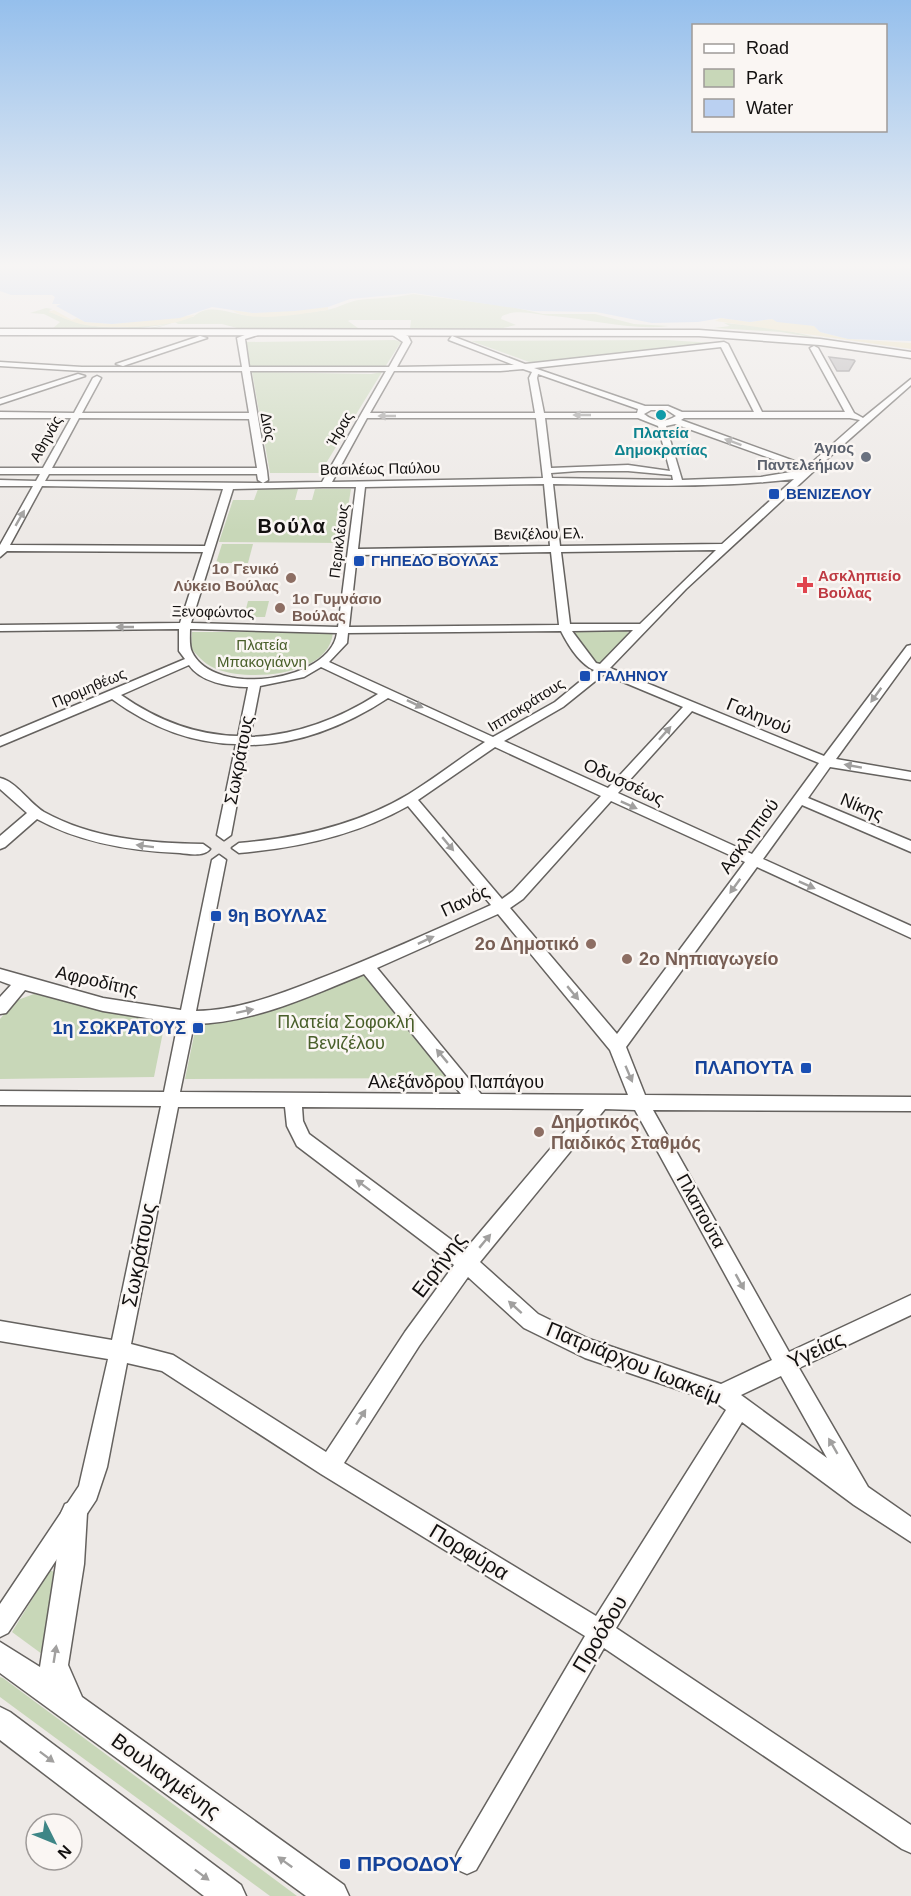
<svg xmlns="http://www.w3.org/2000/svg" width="911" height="1896" font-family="Helvetica,sans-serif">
  <rect width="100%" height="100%" fill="#ede9e6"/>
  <g fill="#c8d7b8">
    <path d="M413,294L512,307L543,314H595L634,324L669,326C632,331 590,319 553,316C537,315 517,308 502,316L501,319L516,325L503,328L410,329L411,320H350L348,321L358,328L255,329L237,328L222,324H178L175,322C166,325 158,328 146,329L169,324L141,328L52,329L60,322L44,314L30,313L46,308L53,309L49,310C80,330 120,330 157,324C169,323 181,317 193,317C211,301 232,316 253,316C278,316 303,314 327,310C338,308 347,302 358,300C377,298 396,298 413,294Z"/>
    <path d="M724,323L777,328L828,340L781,332L714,328L730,326Z"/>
    <path d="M395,340L401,342L385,367L250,368L246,342Z"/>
    <path d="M666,340L715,343L532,363L471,341Z"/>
    <path d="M252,372L371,374L382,372L320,473H270Z"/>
    <path d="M258,489H298L295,500H312L315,489H351L342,543L219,542L233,500H254Z"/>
    <path d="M222,544H253L248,563H216Z"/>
    <path d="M248,601H269L265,617H244Z"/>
    <path d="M576,631H626L630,634L600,664L597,663L575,636Z"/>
    <path d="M192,632H333C330,676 251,681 219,670C207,666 199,658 191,648Z"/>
    <path d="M364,975L451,1078L185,1079L196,1026L287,1003Z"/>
    <path d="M34,994L100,1009L166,1017L154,1077L0,1079V1019L15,1001Z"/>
    <path d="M50,1570L56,1573L42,1654L12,1632Z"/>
    <path d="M0,1677L3,1678L297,1896H270L0,1697Z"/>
  </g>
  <g fill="#eae0bb">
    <path d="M328,307V310C305,313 251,324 232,310L253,313Z"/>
    <path d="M54,310L72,320L77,318L85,322L112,324L195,315C178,328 109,329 86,325C71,323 60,315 48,312Z"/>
    <path d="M721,318L750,322L772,319L814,326L820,332L848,339L911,343V349L715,321Z"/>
  </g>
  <path fill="#bad0f1" d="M0,265H911V341L848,339L820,332L814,326L777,322L772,319L750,322L721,318L698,322L652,323L596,312L534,311L414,293L350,299L328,307L295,311L253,313L212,307L180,318L112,324L85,322L56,306L61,304H52L55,297L52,295H11L0,291Z"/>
  <path fill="#b5b2b4" stroke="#848183" stroke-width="1.5" d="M829,357L854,360L855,361L849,371H837Z"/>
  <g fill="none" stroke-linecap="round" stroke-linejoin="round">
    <g stroke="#65625f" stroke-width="3">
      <g id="minor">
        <path d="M258,330L261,334L245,339L249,367H389L403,342L391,334L394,330L408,336L411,342L397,367L514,365L449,340L452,336L525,364L724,342L728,344L762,412H845L810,348L814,346L818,348L854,413L863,418L911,379V385L827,459L686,589L610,668L824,756L907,646L911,645V656L836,759L911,772V780L830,767L808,798L911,841V852L802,805L763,859L911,926V938L757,867L626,1047L645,1095L911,1097V1111L653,1110L789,1352L911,1295V1315L799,1368L868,1487L911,1517V1542L854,1505L742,1422L616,1628L911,1825V1853L902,1849L604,1648L476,1870L467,1874L458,1870L454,1861L458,1852L585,1636L321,1474L162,1371L127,1363L107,1467L96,1500L8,1633L0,1637V1604L79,1486L108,1359L0,1341V1321L112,1340L161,1106L0,1105V1091L164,1092L178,1023L103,1011L25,990L6,1013L0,1014V997L11,985L0,981V969L103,998L181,1010L212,860L219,855L226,860L196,1011C239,1010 277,995 316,980C376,957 433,931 491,905L408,806C357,835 298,848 239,853L232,848L239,843C299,838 357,825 409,794C435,778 459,759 485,742L388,698C347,725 298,745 248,745L231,835L224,840L217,835L236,744C189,743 149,726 112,699L0,746V737L185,659L179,651V629L0,631V625L180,623L203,552L7,551L0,557V545L33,486H0V480L36,481L40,474H0V468H43L71,418H0V412L74,413L93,378L97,376L101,378L82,413H249L242,371H82L0,366V362L82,367H242L237,338ZM721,347L754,412H682L668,406H645L534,368ZM523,369L532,372L529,378L535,413H370L394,371H500ZM250,371H386L322,482L263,483L268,480L267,471ZM538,374L638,409L637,413H544L537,378ZM651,410H667L676,416C665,423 654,422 644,414ZM79,418L249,419L257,468H52ZM367,418H536L543,478L332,482ZM545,418H638L658,426L670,471L628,465L551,468ZM684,418H850L860,420L808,466L681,420ZM675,424L803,470L761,477L682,480L666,426ZM578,471H628L672,475L673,480L552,478L551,473ZM49,474H257L258,480L263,483L45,481ZM794,479L722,544L560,546L553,484C633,485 714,489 794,479ZM544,484L550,546L358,549L365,487ZM42,486L223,489L205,546L10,545ZM323,487H356L338,627L191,623L233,489ZM716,550L640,624H570L561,552ZM551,552L559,625L349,627L357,555ZM190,629H194L337,633C330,682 214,698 192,652C189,646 190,636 190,629ZM633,630L600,664L596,663L572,631ZM561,631C568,645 580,664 594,670L555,702L493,737L329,662L347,643L348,633ZM189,665C200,682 229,687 248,687L238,736C194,735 157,720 121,695ZM321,667L378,694C339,719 297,735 250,737L260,686L304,677ZM604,674L683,707L608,788L504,741L563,707ZM692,711L819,763L752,854L618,793ZM495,747L601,796L513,891L502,899L418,800ZM611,801L745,862L617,1034L510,908L523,899ZM498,914L610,1050L628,1095L481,1094L377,968ZM364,974L461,1094L180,1092L194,1024C253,1023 310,996 364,974ZM178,1107H285L287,1126L297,1146L454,1265L405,1332L326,1452L173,1355L131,1344ZM302,1107L584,1109L465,1250L309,1134L303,1121ZM605,1109L635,1110L772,1360L721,1384L589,1339L538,1314L480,1262ZM468,1277L524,1328L585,1358L715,1402L726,1410L596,1616L344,1463L419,1346ZM781,1376L827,1458L741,1395Z"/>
        <path d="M200,336L207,338L123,366L116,364Z"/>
        <path d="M78,374L85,376L0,404V399Z"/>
        <path d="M0,778C17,782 29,803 44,812C93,839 148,843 203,844L210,849C204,857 189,854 180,853C130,851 81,843 37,819L5,847L0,849V836L27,813L0,789Z"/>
      </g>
    </g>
    <g stroke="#65625f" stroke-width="3">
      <g id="major">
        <path d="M74,1500L83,1504L87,1513L84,1564L68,1665L82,1697L344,1885L349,1896H306L0,1673V1642L40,1667L56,1564L61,1513L65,1504Z"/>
        <path d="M0,1707L10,1712L241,1885L246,1896H204L0,1740Z"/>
      </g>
    </g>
    <g stroke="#65625f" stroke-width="3">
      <path id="highway" d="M0,329L699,330L820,339L911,352V358L820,345L699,336L0,335Z"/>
    </g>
    <use href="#minor" fill="#fff" fill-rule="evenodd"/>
    <use href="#major" fill="#fff" fill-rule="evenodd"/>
    <use href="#highway" fill="#fff" fill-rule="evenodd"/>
  </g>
  <defs><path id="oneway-solid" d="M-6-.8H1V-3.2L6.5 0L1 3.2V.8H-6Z" transform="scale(1.5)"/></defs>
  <g fill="#a1a09f">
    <use href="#oneway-solid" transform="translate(582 415) rotate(180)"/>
    <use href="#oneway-solid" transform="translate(387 416) rotate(180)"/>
    <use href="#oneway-solid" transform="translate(733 442) rotate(-160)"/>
    <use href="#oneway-solid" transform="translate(20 518) rotate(-60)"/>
    <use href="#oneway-solid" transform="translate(125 627) rotate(180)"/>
    <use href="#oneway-solid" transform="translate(876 695) rotate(126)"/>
    <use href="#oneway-solid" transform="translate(415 704) rotate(25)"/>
    <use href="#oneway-solid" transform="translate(665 733) rotate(-48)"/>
    <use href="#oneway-solid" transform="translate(853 766) rotate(-170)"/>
    <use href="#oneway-solid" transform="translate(629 805) rotate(24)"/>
    <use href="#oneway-solid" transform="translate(448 844) rotate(50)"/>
    <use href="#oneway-solid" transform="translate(145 846) rotate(-173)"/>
    <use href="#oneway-solid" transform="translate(807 885) rotate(24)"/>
    <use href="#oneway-solid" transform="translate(735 886) rotate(126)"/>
    <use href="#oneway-solid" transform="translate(426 940) rotate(-25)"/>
    <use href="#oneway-solid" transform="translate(573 993) rotate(50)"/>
    <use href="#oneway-solid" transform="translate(245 1011) rotate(-12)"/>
    <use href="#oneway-solid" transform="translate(442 1056) rotate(-130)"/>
    <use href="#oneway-solid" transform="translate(629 1074) rotate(67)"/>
    <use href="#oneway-solid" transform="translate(363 1185) rotate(-143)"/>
    <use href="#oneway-solid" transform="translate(485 1241) rotate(-50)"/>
    <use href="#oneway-solid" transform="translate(740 1282) rotate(61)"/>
    <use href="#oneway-solid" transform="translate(515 1307) rotate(-138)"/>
    <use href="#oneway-solid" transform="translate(361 1417) rotate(-57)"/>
    <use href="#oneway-solid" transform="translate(833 1446) rotate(-120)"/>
    <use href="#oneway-solid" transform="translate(55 1654) rotate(-81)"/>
    <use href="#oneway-solid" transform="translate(47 1757) rotate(37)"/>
    <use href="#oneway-solid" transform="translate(285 1862) rotate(-144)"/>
    <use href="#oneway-solid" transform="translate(202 1875) rotate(37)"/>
  </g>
  <linearGradient id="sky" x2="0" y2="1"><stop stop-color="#95bfec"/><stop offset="0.5" stop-color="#f7f5f4"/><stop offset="1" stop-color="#f7f5f4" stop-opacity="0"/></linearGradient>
  <rect width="911" height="531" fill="url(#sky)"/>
  <circle fill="#0f9aa8" stroke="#faf6f3" stroke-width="2" cx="661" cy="415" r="6"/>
  <circle fill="#6b7280" stroke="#faf6f3" stroke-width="2" cx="866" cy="457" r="6"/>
  <g fill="#1a4fb4" stroke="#faf6f3" stroke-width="2">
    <rect x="768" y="488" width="12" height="12" rx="3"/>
    <rect x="353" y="555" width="12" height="12" rx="3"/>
    <rect x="579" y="670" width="12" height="12" rx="3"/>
    <rect x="210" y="910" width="12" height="12" rx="3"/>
    <rect x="192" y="1022" width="12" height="12" rx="3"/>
    <rect x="800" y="1062" width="12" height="12" rx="3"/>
    <rect x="339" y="1858" width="12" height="12" rx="3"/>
  </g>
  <g fill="#8d6e63" stroke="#faf6f3" stroke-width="2">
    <circle cx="291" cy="578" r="6"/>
    <circle cx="280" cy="608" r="6"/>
    <circle cx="591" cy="944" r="6"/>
    <circle cx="627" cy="959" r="6"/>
    <circle cx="539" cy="1132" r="6"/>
  </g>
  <path fill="#e0444e" stroke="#faf6f3" stroke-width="2" d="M802 576h6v6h6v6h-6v6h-6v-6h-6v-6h6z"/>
  <g text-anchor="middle" stroke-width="5" stroke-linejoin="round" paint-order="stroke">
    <g font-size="15" fill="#131110" stroke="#faf6f3">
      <text transform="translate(268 427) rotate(80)" y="5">Διός</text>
      <text transform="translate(340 429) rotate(-60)" y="5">Ήρας</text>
      <text transform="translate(46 439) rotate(-61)" y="5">Αθηνάς</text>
      <text transform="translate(380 469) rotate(-1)" y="5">Βασιλέως Παύλου</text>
      <text transform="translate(539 534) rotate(-1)" y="5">Βενιζέλου Ελ.</text>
      <text transform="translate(339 541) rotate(-83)" y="5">Περικλέους</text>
      <text transform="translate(213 612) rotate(1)" y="5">Ξενοφώντος</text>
      <text transform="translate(89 688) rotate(-23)" y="5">Προμηθέως</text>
      <text transform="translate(526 705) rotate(-32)" y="5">Ιπποκράτους</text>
    </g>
    <g font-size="15" font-weight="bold" fill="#0d838f" stroke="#faf6f3">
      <text x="661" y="438">Πλατεία<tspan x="661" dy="17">Δημοκρατίας</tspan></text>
    </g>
    <g font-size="15" font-weight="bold" fill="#5b616d" stroke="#faf6f3" text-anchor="end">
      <text x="854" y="453">Άγιος<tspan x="854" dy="17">Παντελεήμων</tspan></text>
    </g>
    <g font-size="15" font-weight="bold" fill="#164399" stroke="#faf6f3" text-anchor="start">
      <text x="786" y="499">ΒΕΝΙΖΕΛΟΥ</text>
      <text x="371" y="566">ΓΗΠΕΔΟ ΒΟΥΛΑΣ</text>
      <text x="597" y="681">ΓΑΛΗΝΟΥ</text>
    </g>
    <g font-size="15" font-weight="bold" fill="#785e54" stroke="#faf6f3" text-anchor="end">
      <text x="279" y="574">1ο Γενικό<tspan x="279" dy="17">Λύκειο Βούλας</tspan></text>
      <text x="292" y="604" text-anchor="start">1ο Γυμνάσιο<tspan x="292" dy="17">Βούλας</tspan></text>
    </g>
    <g font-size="15" font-weight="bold" fill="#be3a42" stroke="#faf6f3" text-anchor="start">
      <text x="818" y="581">Ασκληπιείο<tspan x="818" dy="17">Βούλας</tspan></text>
    </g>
    <g font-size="15" fill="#495f2a" stroke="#faf6f3">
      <text x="262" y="650">Πλατεία<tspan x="262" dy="17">Μπακογιάννη</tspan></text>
    </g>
    <g font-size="18" fill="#131110" stroke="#faf6f3">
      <text transform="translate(759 716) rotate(22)" y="6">Γαληνού</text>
      <text transform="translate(239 760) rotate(-79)" y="6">Σωκράτους</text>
      <text transform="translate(624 782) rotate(25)" y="6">Οδυσσέως</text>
      <text transform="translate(862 807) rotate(23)" y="6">Νίκης</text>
      <text transform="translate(749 836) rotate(-54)" y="6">Ασκληπιού</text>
      <text transform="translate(465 901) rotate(-25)" y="6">Πανός</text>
      <text transform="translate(97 981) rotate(13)" y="6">Αφροδίτης</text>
      <text x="456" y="1088">Αλεξάνδρου Παπάγου</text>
      <text transform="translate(701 1211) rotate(61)" y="6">Πλαπούτα</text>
    </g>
    <g font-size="18" font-weight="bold" fill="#164399" stroke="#faf6f3" text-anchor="end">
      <text x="228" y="922" text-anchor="start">9η ΒΟΥΛΑΣ</text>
      <text x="186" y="1034">1η ΣΩΚΡΑΤΟΥΣ</text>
      <text x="794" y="1074">ΠΛΑΠΟΥΤΑ</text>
    </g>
    <g font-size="18" font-weight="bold" fill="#785e54" stroke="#faf6f3" text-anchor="start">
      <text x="579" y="950" text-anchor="end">2ο Δημοτικό</text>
      <text x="639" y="965">2ο Νηπιαγωγείο</text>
      <text x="551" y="1128">Δημοτικός<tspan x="551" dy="21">Παιδικός Σταθμός</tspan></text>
    </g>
    <g font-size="18" fill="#495f2a" stroke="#faf6f3">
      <text x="346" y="1028">Πλατεία Σοφοκλή<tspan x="346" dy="21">Βενιζέλου</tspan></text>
    </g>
    <g font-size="20" font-weight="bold" letter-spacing="1.5" fill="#131110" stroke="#faf6f3">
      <text x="292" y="533">Βούλα</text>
    </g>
    <g font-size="21" fill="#131110" stroke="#faf6f3">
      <text transform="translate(139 1255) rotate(-79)" y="7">Σωκράτους</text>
      <text transform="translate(439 1265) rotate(-53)" y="7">Ειρήνης</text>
      <text transform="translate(816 1350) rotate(-25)" y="7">Υγείας</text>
      <text transform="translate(634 1363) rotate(22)" y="7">Πατριάρχου Ιωακείμ</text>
      <text transform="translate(469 1552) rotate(31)" y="7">Πορφύρα</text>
      <text transform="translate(600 1634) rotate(-59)" y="7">Προόδου</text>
      <text transform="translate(166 1776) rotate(36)" y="7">Βουλιαγμένης</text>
    </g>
    <g font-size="21" font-weight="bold" fill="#164399" stroke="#faf6f3" text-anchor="start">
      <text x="357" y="1871">ΠΡΟΟΔΟΥ</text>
    </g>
  </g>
  <rect x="692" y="24" width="195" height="108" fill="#faf6f3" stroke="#9e9a98" stroke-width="1.5"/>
  <rect x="704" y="44" width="30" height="9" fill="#ffffff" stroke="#9e9a98" stroke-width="1.5"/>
  <text x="746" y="54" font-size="18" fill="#131110">Road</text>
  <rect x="704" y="69" width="30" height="18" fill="#c8d7b8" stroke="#9e9a98" stroke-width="1.5"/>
  <text x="746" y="84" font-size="18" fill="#131110">Park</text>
  <rect x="704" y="99" width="30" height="18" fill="#bad0f1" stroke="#9e9a98" stroke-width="1.5"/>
  <text x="746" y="114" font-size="18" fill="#131110">Water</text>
  <g transform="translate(54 1842) rotate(133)"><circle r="28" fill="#faf6f3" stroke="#9e9a98" stroke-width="1.5"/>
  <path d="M0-4.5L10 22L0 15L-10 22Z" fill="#3e8686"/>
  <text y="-9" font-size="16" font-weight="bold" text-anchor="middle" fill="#131110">N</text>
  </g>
</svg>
